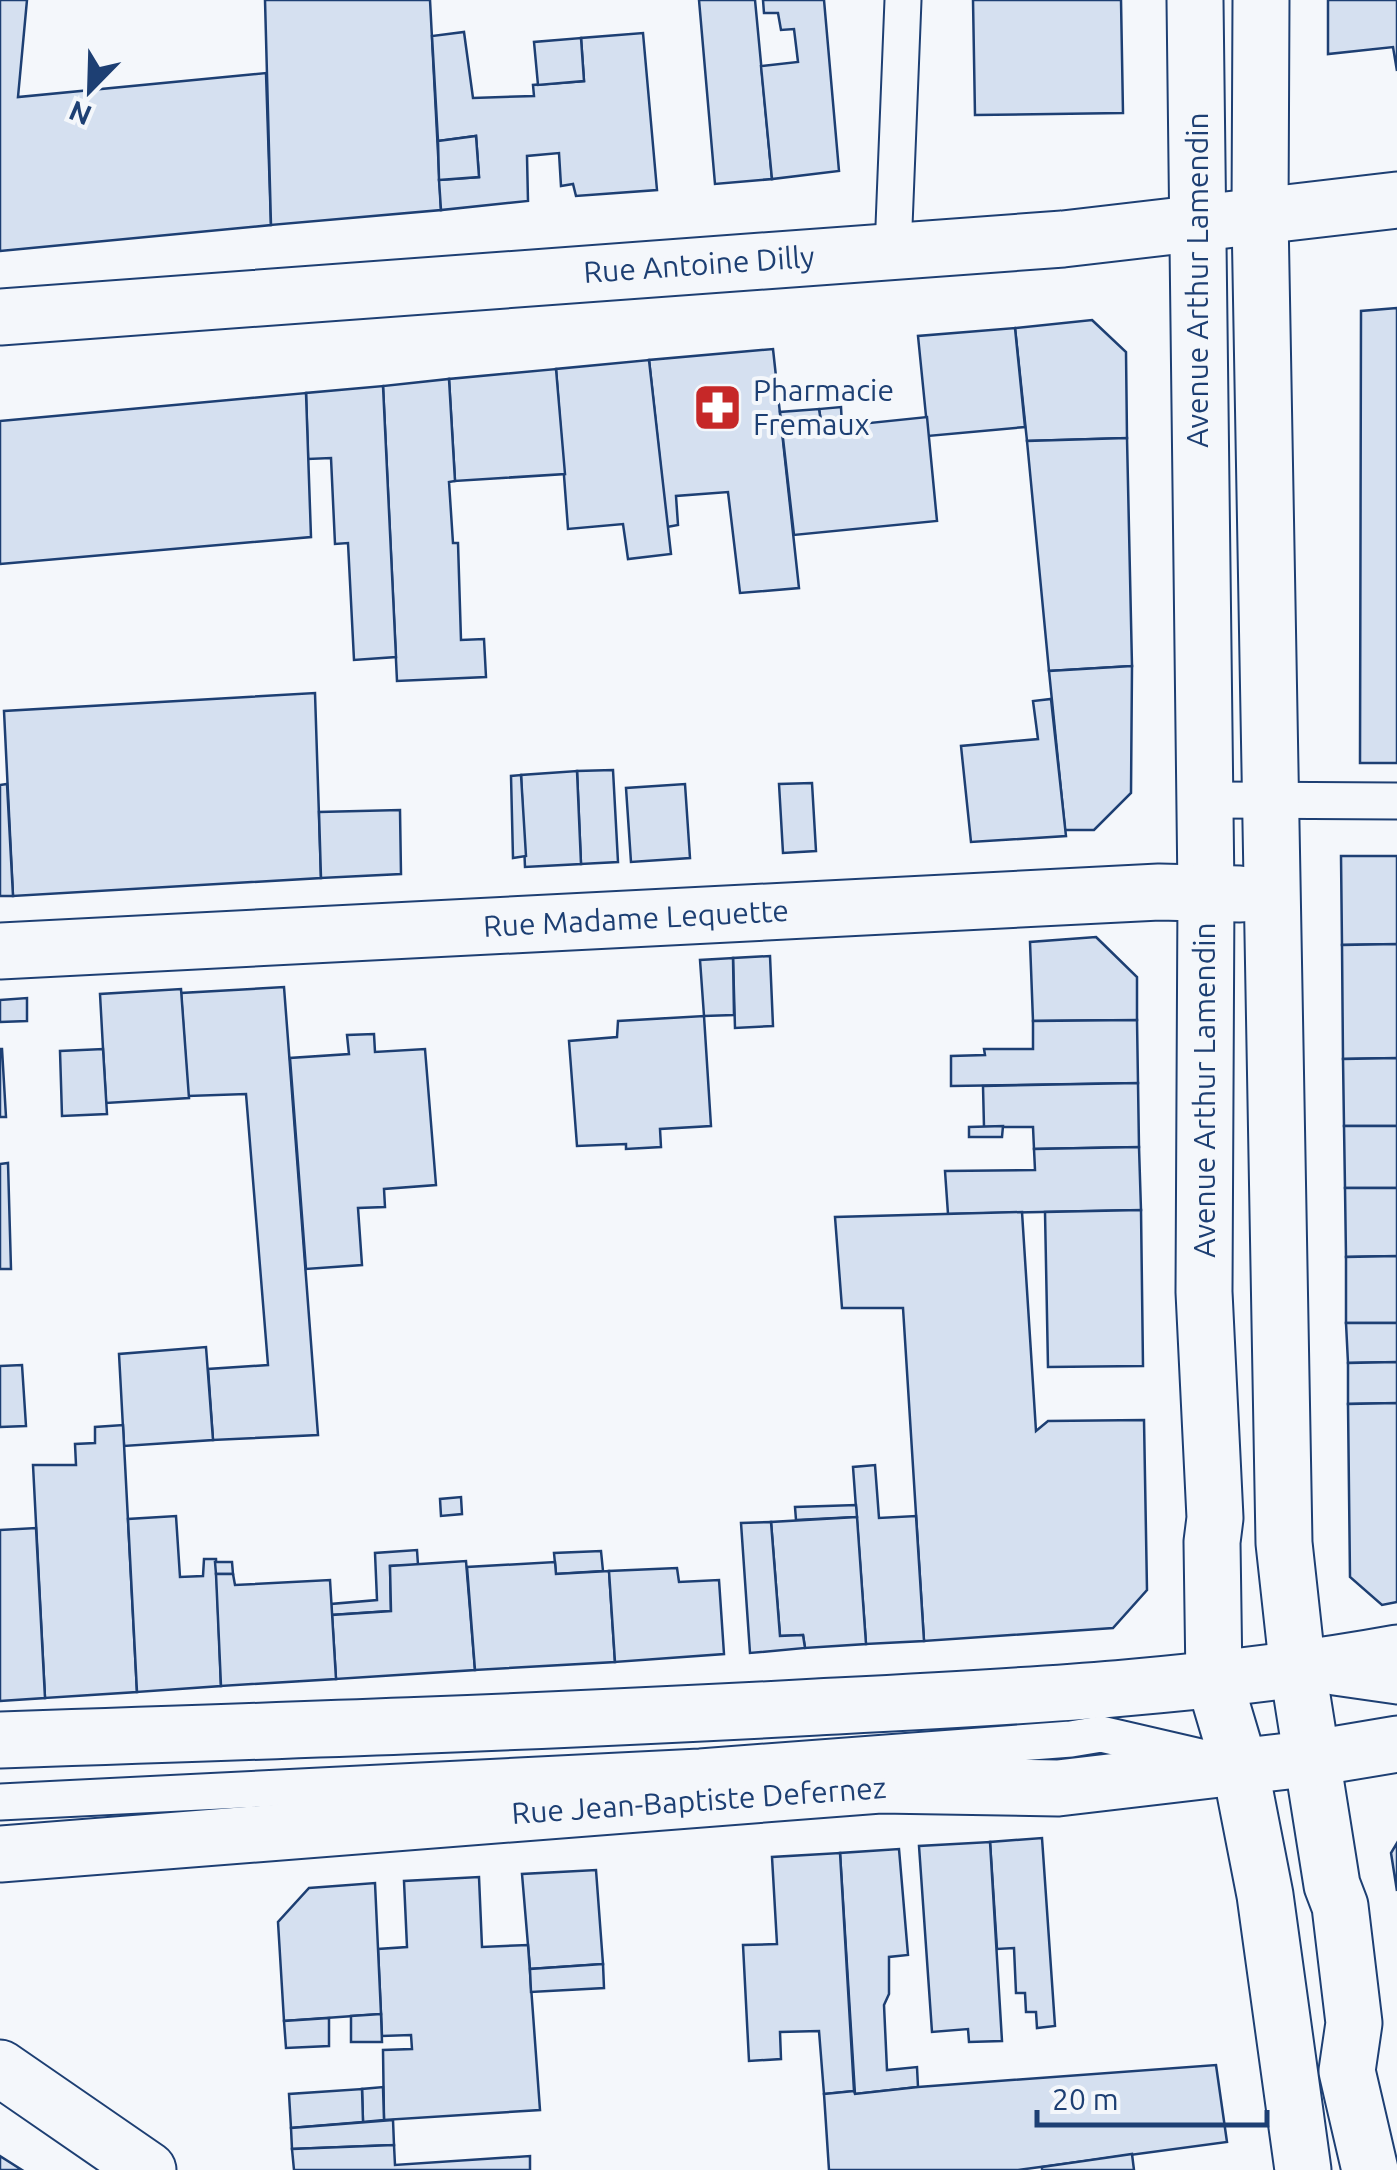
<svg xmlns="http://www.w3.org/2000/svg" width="1397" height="2170" font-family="Ubuntu,sans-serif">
	<rect width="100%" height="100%" fill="#f4f7fb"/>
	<g fill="#d5e0f0" stroke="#1d3f73" stroke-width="2.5">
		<path d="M 0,0 L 27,0 L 18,97 L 266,73 L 271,225 L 0,251 Z"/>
		<path d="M 265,0 L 430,0 L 441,210 L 271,225 Z"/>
		<path d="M 699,0 L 755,0 L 772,179 L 715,184 Z"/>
		<path d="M 763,0 L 824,0 L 839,171 L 772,179 L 761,66 L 798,62 L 794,29 L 781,30 L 778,13 L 764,13 Z"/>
		<path d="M 973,0 L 1121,0 L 1123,113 L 975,115 Z"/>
		<path d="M 1328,0 L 1397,0 L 1397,71 L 1393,47 L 1328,54 Z"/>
		<path d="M 464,32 L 473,98 L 534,96 L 533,85 L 584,81 L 581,38 L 643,33 L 657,190 L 576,196 L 573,184 L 561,186 L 559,153 L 527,156 L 528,201 L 441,210 L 439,180 L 479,177 L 476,136 L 438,141 L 432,36 Z"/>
		<path d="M 581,38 L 584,81 L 538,85 L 534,42 Z"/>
		<path d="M 476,136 L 479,177 L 439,180 L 438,141 Z"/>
		<path d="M 1397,308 L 1397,763 L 1360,763 L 1361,311 Z"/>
		<path d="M 1092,320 L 1126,352 L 1127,438 L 1027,441 L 1015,328 Z"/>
		<path d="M 1015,328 L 1025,427 L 928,436 L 918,336 Z"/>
		<path d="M 773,349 L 799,588 L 740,593 L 728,492 L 676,496 L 678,525 L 667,527 L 649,360 Z"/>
		<path d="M 649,360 L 671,554 L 628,559 L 623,524 L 568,529 L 556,369 Z"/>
		<path d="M 556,369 L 565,474 L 455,481 L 449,379 Z"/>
		<path d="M 449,379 L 455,481 L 449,482 L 453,543 L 458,543 L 461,640 L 484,639 L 486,677 L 397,681 L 383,386 Z"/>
		<path d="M 383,386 L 396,657 L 354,660 L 348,543 L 335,544 L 331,458 L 308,459 L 306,393 Z"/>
		<path d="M 306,393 L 311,537 L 0,564 L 0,421 Z"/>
		<path d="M 841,407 L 842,426 L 822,428 L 819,409 Z"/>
		<path d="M 819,409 L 822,428 L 927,417 L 937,521 L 794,535 L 780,412 Z"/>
		<path d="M 1127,438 L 1132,666 L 1049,671 L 1027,441 Z"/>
		<path d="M 1132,666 L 1131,793 L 1094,830 L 1065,830 L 1049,671 Z"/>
		<path d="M 315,693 L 321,878 L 13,896 L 4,711 Z"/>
		<path d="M 1051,699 L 1066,836 L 971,842 L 961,746 L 1038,739 L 1033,701 Z"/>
		<path d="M 613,770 L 618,862 L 581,864 L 577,771 Z"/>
		<path d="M 577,771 L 581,864 L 525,867 L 521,775 Z"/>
		<path d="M 521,775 L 526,856 L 513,858 L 511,776 Z"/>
		<path d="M 812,783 L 816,851 L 783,853 L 779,784 Z"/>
		<path d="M 7,784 L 13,896 L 0,896 L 0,785 Z"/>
		<path d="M 685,784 L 690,858 L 631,862 L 626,788 Z"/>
		<path d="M 400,810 L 401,874 L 321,878 L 319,812 Z"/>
		<path d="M 1341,856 L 1397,856 L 1397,944 L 1342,945 Z"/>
		<path d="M 1096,937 L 1137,977 L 1137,1020 L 1033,1021 L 1030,942 Z"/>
		<path d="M 1397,944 L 1397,1058 L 1343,1059 L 1342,945 Z"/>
		<path d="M 770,956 L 773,1026 L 735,1028 L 733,958 Z"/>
		<path d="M 733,958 L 734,1015 L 704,1016 L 700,960 Z"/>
		<path d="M 284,987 L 318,1435 L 213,1440 L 208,1369 L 268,1365 L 246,1094 L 188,1096 L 181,993 Z"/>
		<path d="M 181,989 L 189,1098 L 106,1103 L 100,994 Z"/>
		<path d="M 27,998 L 27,1021 L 0,1022 L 0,1000 Z"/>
		<path d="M 704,1016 L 711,1126 L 660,1129 L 661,1147 L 626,1149 L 626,1144 L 577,1146 L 569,1041 L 617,1037 L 618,1021 Z"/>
		<path d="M 1137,1020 L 1138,1083 L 951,1086 L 951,1056 L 985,1055 L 984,1049 L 1033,1049 L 1033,1021 Z"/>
		<path d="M 374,1034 L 375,1052 L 425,1049 L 436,1185 L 384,1189 L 385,1207 L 358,1208 L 362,1265 L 306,1269 L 290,1058 L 349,1054 L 347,1035 Z"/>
		<path d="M 0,1049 L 2,1049 L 6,1117 L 0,1117 Z"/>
		<path d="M 103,1049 L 107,1114 L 62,1116 L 60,1051 Z"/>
		<path d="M 1397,1058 L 1397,1126 L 1344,1126 L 1343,1059 Z"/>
		<path d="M 1138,1083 L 1139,1147 L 1034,1149 L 1033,1127 L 984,1127 L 983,1086 Z"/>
		<path d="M 1003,1126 L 1002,1137 L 969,1137 L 969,1127 Z"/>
		<path d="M 1344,1126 L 1397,1126 L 1397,1188 L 1345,1188 Z"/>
		<path d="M 1139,1147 L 1141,1210 L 948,1214 L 945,1171 L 1035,1170 L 1034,1149 Z"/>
		<path d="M 8,1163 L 11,1269 L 0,1269 L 0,1164 Z"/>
		<path d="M 1345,1188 L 1397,1188 L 1397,1256 L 1346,1257 Z"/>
		<path d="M 1141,1210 L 1143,1366 L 1048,1367 L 1045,1212 Z"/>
		<path d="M 1022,1212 L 1036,1431 L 1048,1421 L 1144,1420 L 1147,1590 L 1113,1628 L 924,1641 L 903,1308 L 842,1308 L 835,1217 Z"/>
		<path d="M 1397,1256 L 1397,1323 L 1346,1323 L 1346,1257 Z"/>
		<path d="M 1346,1323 L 1397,1323 L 1397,1362 L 1348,1363 Z"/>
		<path d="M 206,1347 L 213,1440 L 124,1446 L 119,1354 Z"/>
		<path d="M 1397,1362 L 1397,1403 L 1348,1404 L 1348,1363 Z"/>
		<path d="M 22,1365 L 26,1426 L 0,1427 L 0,1366 Z"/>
		<path d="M 1397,1403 L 1397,1602 L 1382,1605 L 1350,1577 L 1348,1404 Z"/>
		<path d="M 123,1425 L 137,1692 L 45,1698 L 33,1465 L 76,1465 L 75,1444 L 95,1443 L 95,1427 Z"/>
		<path d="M 875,1465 L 879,1518 L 916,1516 L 924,1641 L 866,1644 L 853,1467 Z"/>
		<path d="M 461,1497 L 462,1514 L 441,1516 L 440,1499 Z"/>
		<path d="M 856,1505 L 857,1517 L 796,1520 L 795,1507 Z"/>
		<path d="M 176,1516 L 180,1577 L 203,1576 L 204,1559 L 216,1559 L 221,1686 L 137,1692 L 128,1519 Z"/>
		<path d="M 857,1517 L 866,1644 L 805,1648 L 803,1635 L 780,1636 L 771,1522 Z"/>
		<path d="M 771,1522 L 780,1636 L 803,1635 L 805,1648 L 750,1653 L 741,1523 Z"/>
		<path d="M 36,1528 L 45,1698 L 0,1701 L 0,1530 Z"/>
		<path d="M 417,1550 L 418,1565 L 390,1566 L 391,1611 L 332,1615 L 331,1604 L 377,1600 L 375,1553 Z"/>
		<path d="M 601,1551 L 603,1571 L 556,1574 L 554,1553 Z"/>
		<path d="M 466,1561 L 475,1670 L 336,1679 L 332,1615 L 391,1611 L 390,1566 Z"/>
		<path d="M 215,1562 L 232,1562 L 233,1574 L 216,1574 Z"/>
		<path d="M 555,1562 L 556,1574 L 609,1571 L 615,1662 L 475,1670 L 467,1567 Z"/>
		<path d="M 677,1568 L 679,1582 L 719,1580 L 724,1654 L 615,1662 L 609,1571 Z"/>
		<path d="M 216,1574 L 233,1574 L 235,1585 L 330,1580 L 336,1679 L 221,1686 Z"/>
		<path d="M 1042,1838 L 1055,2026 L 1037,2028 L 1036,2012 L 1026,2012 L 1025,1993 L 1016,1993 L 1014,1948 L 997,1949 L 990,1842 Z"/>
		<path d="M 990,1842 L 1002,2041 L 969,2042 L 968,2029 L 932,2032 L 919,1846 Z"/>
		<path d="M 1397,1843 L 1397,1891 L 1391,1853 Z"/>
		<path d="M 899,1849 L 908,1955 L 889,1957 L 889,1994 L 884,2005 L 887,2070 L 917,2067 L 918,2087 L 855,2094 L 840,1853 Z"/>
		<path d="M 840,1853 L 854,2091 L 824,2094 L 819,2031 L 780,2032 L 781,2059 L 749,2061 L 743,1945 L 777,1944 L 772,1857 Z"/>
		<path d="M 596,1870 L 603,1964 L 530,1969 L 522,1874 Z"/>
		<path d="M 479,1877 L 482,1947 L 528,1945 L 540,2110 L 384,2120 L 383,2050 L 412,2049 L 411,2035 L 382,2036 L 378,1949 L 407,1947 L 404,1881 Z"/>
		<path d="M 375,1883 L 381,2014 L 284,2021 L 278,1922 L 309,1888 Z"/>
		<path d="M 603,1964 L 604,1988 L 531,1992 L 530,1969 Z"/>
		<path d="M 381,2014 L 382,2042 L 351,2042 L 351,2016 Z"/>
		<path d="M 329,2018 L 329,2046 L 286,2048 L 284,2021 Z"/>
		<path d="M 1216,2065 L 1227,2142 L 1018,2170 L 829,2170 L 824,2094 L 854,2091 L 855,2094 L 918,2087 Z"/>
		<path d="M 383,2087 L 384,2120 L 363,2122 L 362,2089 Z"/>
		<path d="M 362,2089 L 363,2122 L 291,2128 L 289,2094 Z"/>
		<path d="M 393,2120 L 394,2145 L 292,2149 L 291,2128 Z"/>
		<path d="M 394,2145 L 395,2165 L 530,2156 L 530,2170 L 294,2170 L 292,2149 Z"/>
		<path d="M 1132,2154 L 1134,2170 L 1042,2170 L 1042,2167 Z"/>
		<path d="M 0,2156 L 22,2170 L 0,2170 Z"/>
	</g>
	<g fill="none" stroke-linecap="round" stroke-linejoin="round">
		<defs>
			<g id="lane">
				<path d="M 893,251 L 903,0"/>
				<path d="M 1205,800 L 1397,801"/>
				<path d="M 1334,1677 L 1397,1686"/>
				<path d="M 0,1802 L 700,1767 L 1071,1739 L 1101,1734 L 1209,1759"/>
			</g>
			<g id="street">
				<path d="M 1195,0 L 1206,892 L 1204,1292 L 1215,1518 L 1212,1542 L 1214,1680 L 1240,1767 L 1265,1895 L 1303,2170"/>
				<path d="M 1261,0 L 1260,216 L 1284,1543 L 1298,1671 L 1332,1885 L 1340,1906 L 1354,2023 L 1347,2071 L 1370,2170"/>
				<path d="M 0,317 L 1063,239 L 1397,200"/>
				<path d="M 0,951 L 1159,892 L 1240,894"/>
				<path d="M 0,2068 L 148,2170"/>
			</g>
			<g id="secondary">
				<path d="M 0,1740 C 273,1731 545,1722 817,1707 C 1012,1697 1205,1688 1397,1653"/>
				<path d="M 0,1854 L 880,1785 L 1058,1788 L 1314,1758 L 1397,1744"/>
			</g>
		</defs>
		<use href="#lane" stroke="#1d3f73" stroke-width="39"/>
		<use href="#street" stroke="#1d3f73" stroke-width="59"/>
		<use href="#secondary" stroke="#1d3f73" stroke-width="59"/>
		<use href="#lane" stroke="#f4f7fb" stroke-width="35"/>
		<use href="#street" stroke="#f4f7fb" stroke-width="55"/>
		<use href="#secondary" stroke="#f4f7fb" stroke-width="55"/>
	</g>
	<defs>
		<symbol id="pharmacy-square" viewBox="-11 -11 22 22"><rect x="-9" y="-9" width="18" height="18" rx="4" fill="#c62828" stroke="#f4f7fb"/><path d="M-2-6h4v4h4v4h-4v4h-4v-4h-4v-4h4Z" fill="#fff"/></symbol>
	</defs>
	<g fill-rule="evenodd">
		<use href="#pharmacy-square" x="690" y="380" width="55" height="55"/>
	</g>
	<g text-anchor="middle" stroke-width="8" stroke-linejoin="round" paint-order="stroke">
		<g font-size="30" fill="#1d3f73" stroke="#f4f7fb">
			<text transform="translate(699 265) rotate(-4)" y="10">Rue Antoine Dilly</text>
			<text transform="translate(1198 280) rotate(-90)" y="10">Avenue Arthur Lamendin</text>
			<text transform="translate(636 919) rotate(-3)" y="10">Rue Madame Lequette</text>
			<text transform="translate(1205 1090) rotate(-90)" y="10">Avenue Arthur Lamendin</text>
			<text transform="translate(699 1801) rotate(-4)" y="10">Rue Jean-Baptiste Defernez</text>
		</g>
		<g font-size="30" fill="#1d3f73" stroke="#f4f7fb" text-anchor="start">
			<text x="753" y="401">Pharmacie<tspan x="753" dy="34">Fremaux</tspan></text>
		</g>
	</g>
	<g transform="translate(90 90) rotate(203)" stroke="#f4f7fb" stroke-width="8" paint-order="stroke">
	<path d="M0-8L18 38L0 25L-18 38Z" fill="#1d3f73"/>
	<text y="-15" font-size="28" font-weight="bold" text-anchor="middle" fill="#1d3f73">N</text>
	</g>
	<path d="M1037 2110v15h230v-15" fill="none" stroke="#1d3f73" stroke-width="5"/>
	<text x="1052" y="2110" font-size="30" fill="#1d3f73" stroke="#f4f7fb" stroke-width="8" paint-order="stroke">20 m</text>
</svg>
